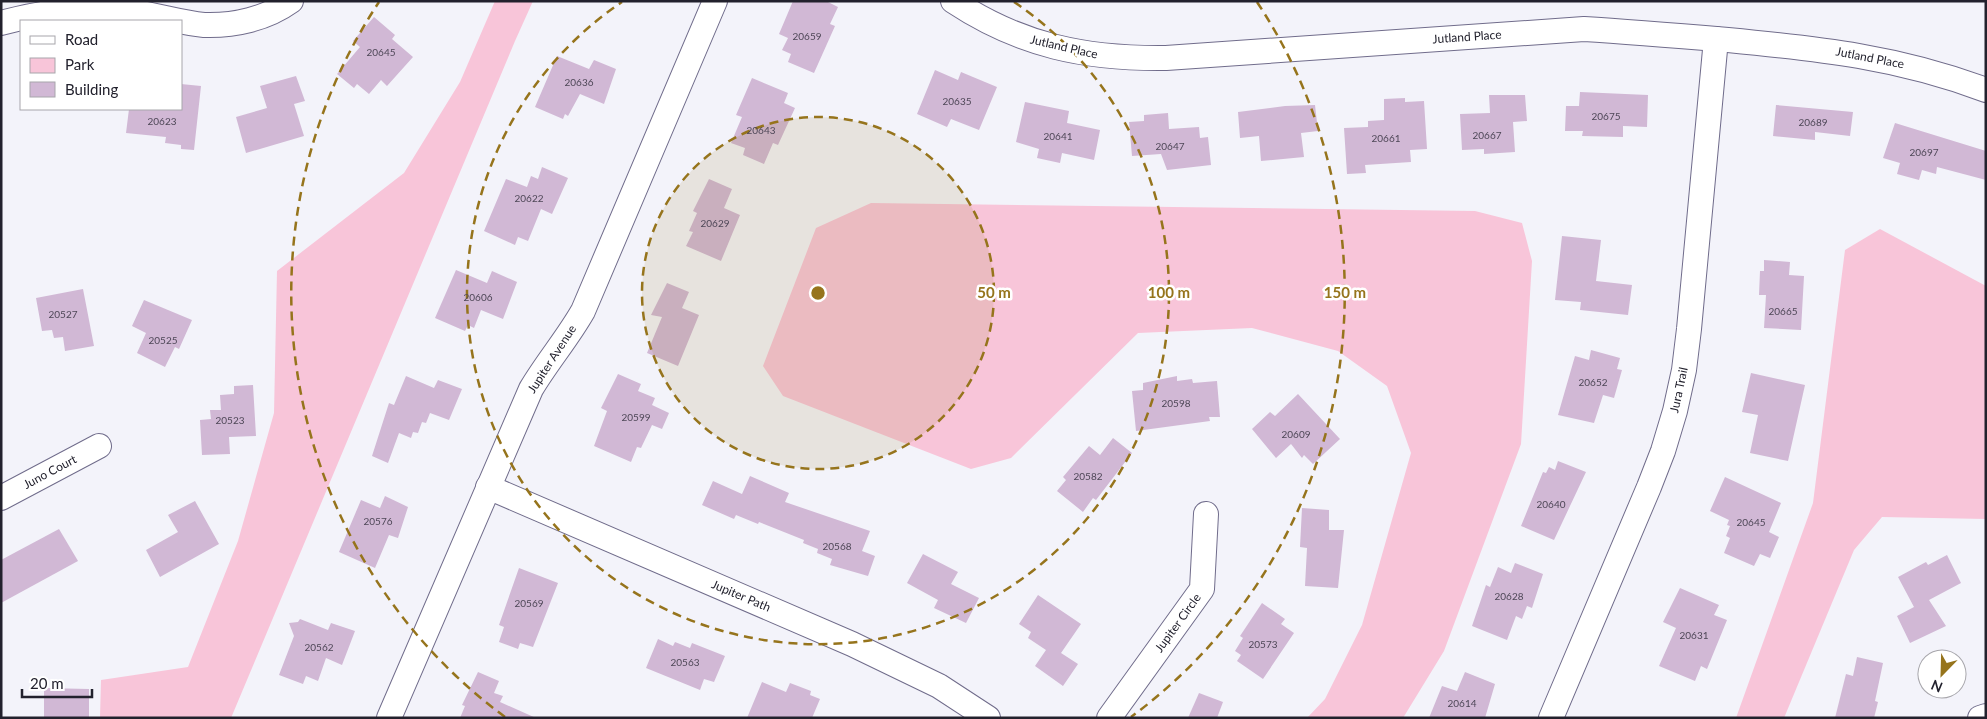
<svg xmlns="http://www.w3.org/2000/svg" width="1987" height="719" font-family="Lato,sans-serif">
	<rect width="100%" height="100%" fill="#f3f3fa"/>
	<g fill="#f8c5d9">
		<path d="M 495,1 L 533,1 L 515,41 L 231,718 L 100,718 L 101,680 L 188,667 L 238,541 L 274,413 L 277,271 L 404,173 L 460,82 Z"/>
		<path d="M 871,203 L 1475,211 L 1522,223 L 1532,261 L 1521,444 L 1444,651 L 1403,718 L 1307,718 L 1325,699 L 1362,625 L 1411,453 L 1387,386 L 1338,351 L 1252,328 L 1138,333 L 1011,458 L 971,469 L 783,396 L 763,366 L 816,228 Z"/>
		<path d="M 1880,229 L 1986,286 L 1986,519 L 1882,517 L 1854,550 L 1784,718 L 1736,718 L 1813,503 L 1845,250 Z"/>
	</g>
	<g fill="#d1b8d5">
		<path d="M 793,1 L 826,1 L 838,7 L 830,24 L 835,26 L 814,73 L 788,62 L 791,54 L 782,50 L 788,38 L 779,34 Z"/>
		<path d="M 374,17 L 395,35 L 392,39 L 413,57 L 387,86 L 381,80 L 369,94 L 357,84 L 354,88 L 337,74 L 360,47 L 353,41 Z"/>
		<path d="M 557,56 L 589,69 L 594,60 L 616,69 L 604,104 L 580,94 L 568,116 L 565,114 L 563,119 L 535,107 Z"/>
		<path d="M 935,70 L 958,80 L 961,72 L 997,87 L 979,130 L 951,119 L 947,127 L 917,114 Z"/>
		<path d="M 296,76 L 305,101 L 294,104 L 304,136 L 246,153 L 236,117 L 267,108 L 260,86 Z"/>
		<path d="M 752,78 L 788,93 L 784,103 L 795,108 L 778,145 L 773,143 L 764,164 L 743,155 L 745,148 L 731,143 L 742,117 L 736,115 Z"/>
		<path d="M 181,84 L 201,86 L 194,150 L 181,149 L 181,145 L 165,143 L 166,137 L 126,133 L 129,109 L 181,109 Z"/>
		<path d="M 1580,92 L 1648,95 L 1647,127 L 1623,126 L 1623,137 L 1582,136 L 1583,131 L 1565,131 L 1566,106 L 1579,106 Z"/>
		<path d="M 1489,95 L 1525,95 L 1527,121 L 1513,122 L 1515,152 L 1484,154 L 1484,149 L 1462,150 L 1460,114 L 1490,113 Z"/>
		<path d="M 1405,98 L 1405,102 L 1424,101 L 1427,149 L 1410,150 L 1411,162 L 1365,165 L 1366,173 L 1347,174 L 1344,128 L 1368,127 L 1368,121 L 1384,120 L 1384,99 Z"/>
		<path d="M 1025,102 L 1069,111 L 1067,123 L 1100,130 L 1094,160 L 1062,153 L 1060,163 L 1037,158 L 1039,149 L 1016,142 Z"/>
		<path d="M 1315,105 L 1318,131 L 1301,133 L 1304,157 L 1261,161 L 1259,136 L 1240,138 L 1238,112 L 1285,106 Z"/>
		<path d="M 1776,105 L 1853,112 L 1850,136 L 1815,132 L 1815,140 L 1773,136 Z"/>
		<path d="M 1168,113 L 1169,129 L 1199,127 L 1200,138 L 1208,137 L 1211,165 L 1167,170 L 1161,154 L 1132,156 L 1129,122 L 1144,121 L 1144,115 Z"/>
		<path d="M 1895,123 L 1986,151 L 1986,180 L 1937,167 L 1936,174 L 1922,170 L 1919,180 L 1897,174 L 1900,163 L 1883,158 Z"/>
		<path d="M 542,167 L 568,178 L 552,214 L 541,209 L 528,241 L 518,237 L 515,245 L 484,231 L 506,179 L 527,187 L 531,176 L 538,179 Z"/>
		<path d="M 709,179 L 732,189 L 724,208 L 740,215 L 721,261 L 686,246 L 693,232 L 689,231 L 697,213 L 693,211 Z"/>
		<path d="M 1562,236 L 1601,240 L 1596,281 L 1632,285 L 1628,315 L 1580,310 L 1581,302 L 1555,300 Z"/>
		<path d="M 1764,260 L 1790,262 L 1789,275 L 1804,276 L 1801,330 L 1764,328 L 1766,295 L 1759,295 L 1760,271 L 1764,271 Z"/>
		<path d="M 456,270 L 487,283 L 492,271 L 517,282 L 503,319 L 481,310 L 474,328 L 468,325 L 465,331 L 435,318 Z"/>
		<path d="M 667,283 L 689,292 L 682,308 L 699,315 L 678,366 L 647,353 L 662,317 L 651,315 Z"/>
		<path d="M 83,289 L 94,346 L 65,351 L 63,337 L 54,338 L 52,330 L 42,331 L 36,298 Z"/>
		<path d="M 144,300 L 192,320 L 179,349 L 175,347 L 165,367 L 137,353 L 146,333 L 132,326 Z"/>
		<path d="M 1591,350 L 1620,358 L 1617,369 L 1622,370 L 1614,398 L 1603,395 L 1594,423 L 1558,415 L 1575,356 L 1589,360 Z"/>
		<path d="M 1751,373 L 1805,385 L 1788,461 L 1750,453 L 1758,415 L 1742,412 Z"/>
		<path d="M 618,374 L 641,384 L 638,391 L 655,398 L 652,405 L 669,413 L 662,429 L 652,425 L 641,448 L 637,447 L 631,462 L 594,446 L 607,411 L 601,408 Z"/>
		<path d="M 406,376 L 434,388 L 438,380 L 462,389 L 449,420 L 430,413 L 426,423 L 422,422 L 418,433 L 413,432 L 411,438 L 399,433 L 388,463 L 372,456 L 389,403 L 394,405 Z"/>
		<path d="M 1177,376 L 1177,381 L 1192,379 L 1193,383 L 1217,381 L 1220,417 L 1209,417 L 1210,421 L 1136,431 L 1132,391 L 1143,390 L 1143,383 Z"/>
		<path d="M 253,385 L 256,436 L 229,437 L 230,454 L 202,455 L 200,420 L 211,419 L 210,410 L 221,410 L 220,395 L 234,394 L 234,386 Z"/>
		<path d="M 1298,394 L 1340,439 L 1313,464 L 1304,455 L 1302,458 L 1291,444 L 1276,458 L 1252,429 L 1270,412 L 1275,416 Z"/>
		<path d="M 1113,438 L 1132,453 L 1096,500 L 1093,498 L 1083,512 L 1057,491 L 1066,480 L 1063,477 L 1089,446 L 1100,455 Z"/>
		<path d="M 1558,461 L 1586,472 L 1554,540 L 1521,526 L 1543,472 L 1546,473 L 1549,467 L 1555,470 Z"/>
		<path d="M 750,476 L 789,493 L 785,502 L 870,531 L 862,551 L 875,556 L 868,576 L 830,565 L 832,559 L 817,553 L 818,549 L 803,543 L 804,540 L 759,522 L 758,524 L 736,515 L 734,519 L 702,505 L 713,481 L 742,494 Z"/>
		<path d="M 1725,477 L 1781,503 L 1769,532 L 1779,537 L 1770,558 L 1760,554 L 1754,566 L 1724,553 L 1730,538 L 1726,536 L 1730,526 L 1727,525 L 1729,520 L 1710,511 Z"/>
		<path d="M 385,496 L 408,507 L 398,538 L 389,535 L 375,568 L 339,552 L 361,500 L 380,508 Z"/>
		<path d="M 195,501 L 219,544 L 160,577 L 146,550 L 178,532 L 168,515 Z"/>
		<path d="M 1302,508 L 1329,510 L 1329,530 L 1344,530 L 1338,588 L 1305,586 L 1307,548 L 1300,547 Z"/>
		<path d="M 59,529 L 78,561 L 1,603 L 1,560 Z"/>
		<path d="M 923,554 L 958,572 L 951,584 L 979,598 L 966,623 L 934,608 L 938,600 L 907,583 Z"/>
		<path d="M 1947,555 L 1961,583 L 1929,600 L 1946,626 L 1910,643 L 1897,616 L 1914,607 L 1898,577 L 1926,562 L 1928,565 Z"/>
		<path d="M 1515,563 L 1543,574 L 1532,608 L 1527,606 L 1522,619 L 1516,616 L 1507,640 L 1472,626 L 1486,585 L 1490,587 L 1498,567 L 1511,573 Z"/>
		<path d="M 519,568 L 558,583 L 533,647 L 520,643 L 518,649 L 499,642 L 504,627 L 499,625 Z"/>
		<path d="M 1680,588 L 1719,605 L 1714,615 L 1727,620 L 1707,669 L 1701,666 L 1695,681 L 1659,666 L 1676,628 L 1663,622 Z"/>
		<path d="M 1038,595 L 1081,624 L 1061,653 L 1078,664 L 1063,686 L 1035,666 L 1046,650 L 1028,638 L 1031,632 L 1019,624 Z"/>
		<path d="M 1262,603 L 1285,619 L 1281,624 L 1294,633 L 1263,679 L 1237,661 L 1241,655 L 1235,651 L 1243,638 L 1240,636 Z"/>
		<path d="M 300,619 L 328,630 L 331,623 L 355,631 L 342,665 L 326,658 L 318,681 L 306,676 L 303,684 L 279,675 L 294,636 L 289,623 L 298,622 Z"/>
		<path d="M 658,639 L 673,646 L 675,642 L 690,648 L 692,643 L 725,656 L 714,682 L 704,679 L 700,690 L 646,668 Z"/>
		<path d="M 1857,657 L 1883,663 L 1875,701 L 1878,702 L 1874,718 L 1835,718 L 1846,674 L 1853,676 Z"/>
		<path d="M 478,672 L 499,681 L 494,693 L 503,696 L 500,702 L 536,718 L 460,718 L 465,706 L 462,705 Z"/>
		<path d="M 1465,672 L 1495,684 L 1485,718 L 1429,718 L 1442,686 L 1457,691 Z"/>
		<path d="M 762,682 L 786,692 L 790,683 L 811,691 L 810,695 L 820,699 L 812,718 L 747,718 Z"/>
		<path d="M 44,688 L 89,689 L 89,718 L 44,718 Z"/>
		<path d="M 1199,693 L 1223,702 L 1217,718 L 1188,718 Z"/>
	</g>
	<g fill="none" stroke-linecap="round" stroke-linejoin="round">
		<defs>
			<g id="street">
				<path d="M 953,1 C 1021,46 1086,59 1166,58 L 1584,29 C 1632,32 1680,36 1728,40 C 1821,49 1898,57 1986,90"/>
				<path d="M 1,23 C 44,11 90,7 133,12 C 157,15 181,23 204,25 C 234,26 266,19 291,1"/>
				<path d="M 488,487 L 852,644 L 939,686 L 988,718"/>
				<path d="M 1,498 L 99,446"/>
				<path d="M 389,718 L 531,389 C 547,362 567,339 583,311 L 715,1"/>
				<path d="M 1109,718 L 1202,589 L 1206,514"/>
				<path d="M 1551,718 L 1649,487 L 1663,451 L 1675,411 L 1684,370 L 1689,329 L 1716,39"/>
				<path d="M 1980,718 L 1986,716"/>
			</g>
		</defs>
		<use href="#street" stroke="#706c8b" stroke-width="26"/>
		<use href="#street" stroke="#fff" stroke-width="24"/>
	</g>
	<circle cx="818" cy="293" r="176" fill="#96741c" fill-opacity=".12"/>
	<g fill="none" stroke="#96741c" stroke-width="2.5" stroke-dasharray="9 6">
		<circle cx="818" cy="293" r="176"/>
		<path d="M1014 2A351 351 0 1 1 622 2"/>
		<path d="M505 717A527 527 0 0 1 379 2M1257 2A527 527 0 0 1 1131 717"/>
	</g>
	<g text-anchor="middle" stroke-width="5" stroke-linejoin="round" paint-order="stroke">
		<g font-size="10" fill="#4e4757">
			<text x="807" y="40">20659</text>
			<text x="381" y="56">20645</text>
			<text x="579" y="86">20636</text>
			<text x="957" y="105">20635</text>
			<text x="1606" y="120">20675</text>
			<text x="162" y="125">20623</text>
			<text x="1813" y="126">20689</text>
			<text x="761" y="134">20643</text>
			<text x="1487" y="139">20667</text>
			<text x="1058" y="140">20641</text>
			<text x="1386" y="142">20661</text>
			<text x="1170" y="150">20647</text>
			<text x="1924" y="156">20697</text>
			<text x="529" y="202">20622</text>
			<text x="715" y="227">20629</text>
			<text x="478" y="301">20606</text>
			<text x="1783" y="315">20665</text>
			<text x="63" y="318">20527</text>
			<text x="163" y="344">20525</text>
			<text x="1593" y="386">20652</text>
			<text x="1176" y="407">20598</text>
			<text x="636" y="421">20599</text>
			<text x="230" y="424">20523</text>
			<text x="1296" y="438">20609</text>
			<text x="1088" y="480">20582</text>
			<text x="1551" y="508">20640</text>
			<text x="378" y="525">20576</text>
			<text x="1751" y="526">20645</text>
			<text x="837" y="550">20568</text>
			<text x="1509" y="600">20628</text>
			<text x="529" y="607">20569</text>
			<text x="1694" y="639">20631</text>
			<text x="1263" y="648">20573</text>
			<text x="319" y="651">20562</text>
			<text x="685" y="666">20563</text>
			<text x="1462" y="707">20614</text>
		</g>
		<g font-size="12" fill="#22212d" stroke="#fff">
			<text transform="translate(1467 37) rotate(-4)" y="4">Jutland Place</text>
			<text transform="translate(1064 47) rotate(13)" y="4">Jutland Place</text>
			<text transform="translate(1870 58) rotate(11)" y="4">Jutland Place</text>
			<text transform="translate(552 359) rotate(-57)" y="4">Jupiter Avenue</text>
			<text transform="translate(1679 390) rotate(-78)" y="4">Jura Trail</text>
			<text transform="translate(50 472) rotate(-28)" y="4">Juno Court</text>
			<text transform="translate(741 596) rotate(23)" y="4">Jupiter Path</text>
			<text transform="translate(1178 623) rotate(-54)" y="4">Jupiter Circle</text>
		</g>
	</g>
	<circle cx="818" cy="293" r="8" fill="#96741c" stroke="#fff" stroke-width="2.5"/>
	<g font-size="15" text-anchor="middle" font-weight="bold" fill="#96741c" stroke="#fff" stroke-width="5" stroke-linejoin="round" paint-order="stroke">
		<text x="994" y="298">50 m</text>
		<text x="1169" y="298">100 m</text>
		<text x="1345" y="298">150 m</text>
	</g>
	<rect width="1987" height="719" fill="none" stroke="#22212d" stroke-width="5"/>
	<rect x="20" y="20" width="162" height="90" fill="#ffffff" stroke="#a7a6ab"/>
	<rect x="30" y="36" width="25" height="8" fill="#ffffff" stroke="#a7a6ab"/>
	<text x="65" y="45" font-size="15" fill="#22212d">Road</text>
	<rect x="30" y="58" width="25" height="15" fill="#f8c5d9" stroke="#a7a6ab"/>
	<text x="65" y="70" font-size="15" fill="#22212d">Park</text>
	<rect x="30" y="82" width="25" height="15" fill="#d1b8d5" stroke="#a7a6ab"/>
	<text x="65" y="95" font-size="15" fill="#22212d">Building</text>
	<g transform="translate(1942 674) rotate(203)"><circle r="24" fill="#ffffff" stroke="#a7a6ab"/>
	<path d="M0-4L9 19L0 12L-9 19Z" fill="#96741c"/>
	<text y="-8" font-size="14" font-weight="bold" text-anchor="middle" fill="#22212d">N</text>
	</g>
	<path d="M22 689v8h70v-8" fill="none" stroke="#22212d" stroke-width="2.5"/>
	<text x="30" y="689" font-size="15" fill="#22212d" stroke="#ffffff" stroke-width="4" paint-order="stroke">20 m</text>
</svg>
